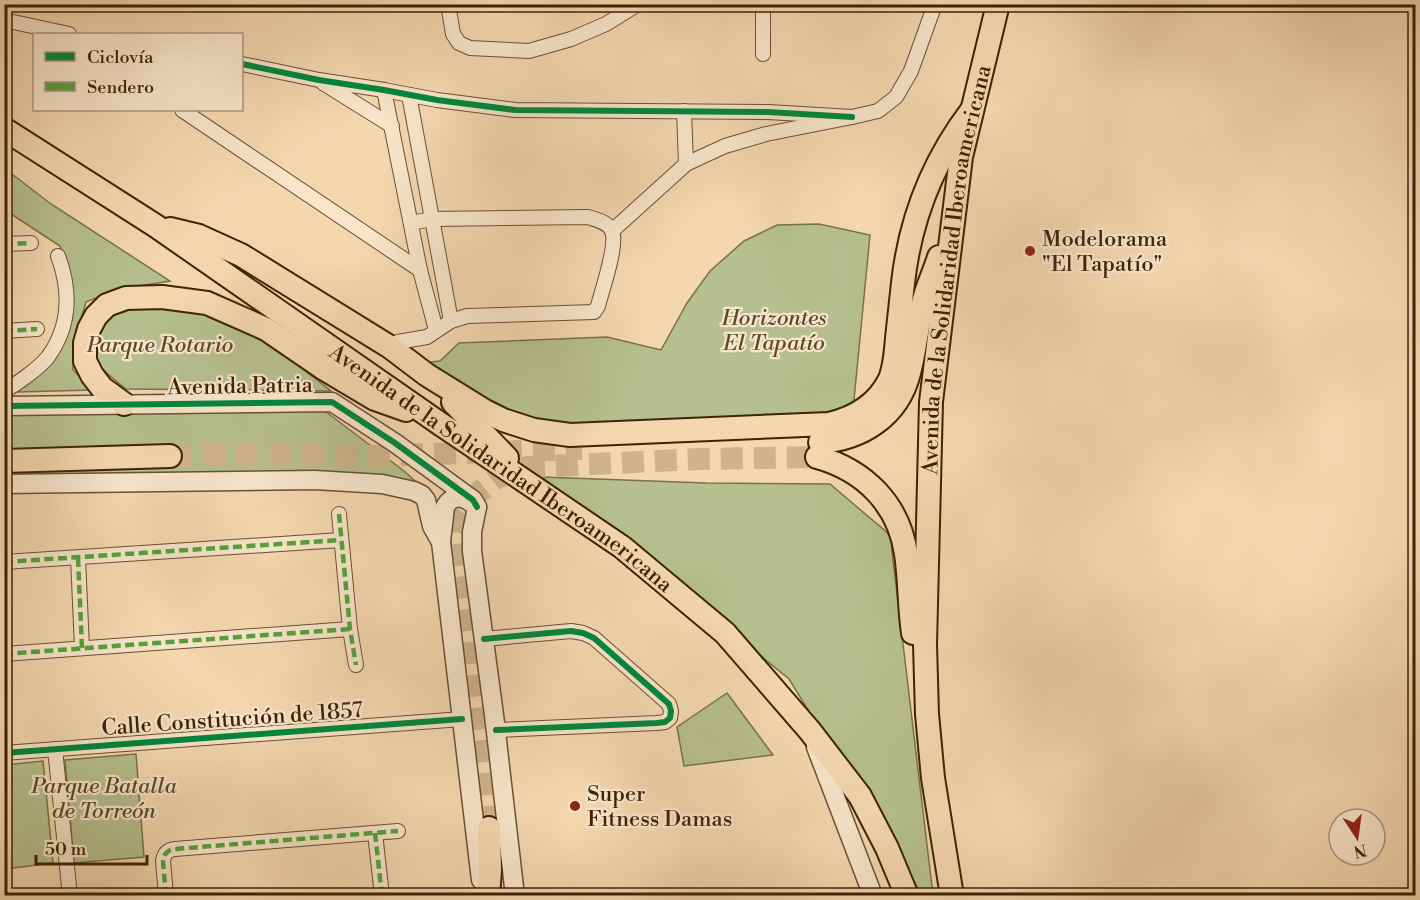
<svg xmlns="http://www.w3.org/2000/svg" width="1420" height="900" font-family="'Libre Bodoni',serif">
	<rect width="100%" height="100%" fill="#f4d7af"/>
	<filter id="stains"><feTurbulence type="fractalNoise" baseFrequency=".00333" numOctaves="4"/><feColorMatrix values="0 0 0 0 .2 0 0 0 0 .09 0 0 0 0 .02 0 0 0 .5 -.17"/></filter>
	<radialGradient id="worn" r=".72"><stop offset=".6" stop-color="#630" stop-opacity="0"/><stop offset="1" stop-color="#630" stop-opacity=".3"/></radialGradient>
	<g fill="#b6bf8f" stroke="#7a714b" stroke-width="1.5">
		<path d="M 4,168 L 51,204 L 170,281 L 115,290 L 86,302 L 73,346 L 73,370 L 93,390 L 17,392 L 52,360 L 64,337 L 73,309 L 71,279 L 60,246 L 5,210 Z"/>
		<path d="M 819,224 L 870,235 L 853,410 L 552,433 L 485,411 L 420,363 L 440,361 L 459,343 L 607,337 L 661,350 L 687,303 L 710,271 L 744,241 L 777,225 Z"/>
		<path d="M 126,305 L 208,308 L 258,334 L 331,391 L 126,389 L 97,365 L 94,337 L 103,321 Z"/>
		<path d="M 321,408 L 404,471 L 423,488 L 5,477 L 4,413 Z"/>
		<path d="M 542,477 L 706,483 L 830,484 L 890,535 L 933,895 L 922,895 L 789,679 Z"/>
		<path d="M 727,693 L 773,755 L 684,766 L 677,727 Z"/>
		<path d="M 136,754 L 144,857 L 74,863 L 65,760 Z"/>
		<path d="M 43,761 L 53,863 L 5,869 L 5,765 Z"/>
	</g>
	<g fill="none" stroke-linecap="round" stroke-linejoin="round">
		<g stroke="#cfb38d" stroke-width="22" stroke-dasharray="22 11" stroke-linecap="butt">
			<path d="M 170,456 L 238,454 L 371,456 L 582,449"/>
			<path d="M 489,828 L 457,543 L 460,513 L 479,492 L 497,478 L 527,467 L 701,459 L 817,457"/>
		</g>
		<defs>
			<g id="minor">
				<path d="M 448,4 L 453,34 L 459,43 L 470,48 L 529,51 L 571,39 L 606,24 L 638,4"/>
				<path d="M 4,20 L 69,34"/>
				<path d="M 763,54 L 763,4"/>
				<path d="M 242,64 L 319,80 L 384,90 L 437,100 L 515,110 L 768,112 L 852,117"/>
				<path d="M 323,83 L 392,126"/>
				<path d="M 384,90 L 420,270 L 436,330"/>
				<path d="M 409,95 L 451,321"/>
				<path d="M 182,110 L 420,270"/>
				<path d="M 684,111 L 686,164"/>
				<path d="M 612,231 L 686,164 L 725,146 L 766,134 L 852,117 L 878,111 L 896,97 L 911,71 L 935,4"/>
				<path d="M 4,244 L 31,243"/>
				<path d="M 4,331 L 37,329"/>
				<path d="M 390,347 L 398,342 L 427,337 L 451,321 L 467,316 L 594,312 L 598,306 C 602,290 618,245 612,231 C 608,222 597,220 588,217 L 432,219 L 411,223"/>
				<path d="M 4,391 C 17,384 39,368 48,357 C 71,325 71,291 58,256"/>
				<path d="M 339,514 L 350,629 L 356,665"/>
				<path d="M 78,558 L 82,648"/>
				<path d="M 4,562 L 341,540"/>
				<path d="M 484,639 L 571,631 L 583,633 L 594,638 L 669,704 L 671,711 L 670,718 L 665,722 L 657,723 L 496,730"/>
				<path d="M 4,654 L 350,629"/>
				<path d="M 55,749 L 70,896"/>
				<path d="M 4,753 L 462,719"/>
				<path d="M 375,833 L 382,896"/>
				<path d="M 166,896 L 163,861 C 164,854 167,850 175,849 L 398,831"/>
			</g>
			<g id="tertiary">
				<path d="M 4,406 L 332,402 L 395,443 L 473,500 L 477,507"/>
				<path d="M 4,484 L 315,480 L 382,484 L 414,491 L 422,495 L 426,500 L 432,526 L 441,542"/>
				<path d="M 473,504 C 463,496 452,494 445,507 L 441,542 L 481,880"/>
				<path d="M 477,507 L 472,532 L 472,551 L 494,715 L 515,896"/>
				<path d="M 816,747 L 873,896"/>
			</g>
			<g id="trunk">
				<path id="s1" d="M 4,129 L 156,226 L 439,423 L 622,547 L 725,633 L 810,731 L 860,796 L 887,848 L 907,896"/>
				<path d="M 170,229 L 199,236 L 241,255 L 390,347 L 427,375 L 485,411 L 503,420 L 534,430 L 570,435 L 829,424 C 855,418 878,404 890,379 C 895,366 896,352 897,338 C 899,320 901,302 903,283 C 910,220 933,161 972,110"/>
				<path d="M 453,402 L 507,458"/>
				<path d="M 124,404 L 102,388 L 92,375 L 85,361 L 85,343 L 89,329 L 96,316 L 107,305 L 126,298 L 162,297 L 207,303 L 266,329 L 323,368 L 375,399 L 406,410"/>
				<path d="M 820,442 C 862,439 898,416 909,373 C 916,348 917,321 925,296 C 929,283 935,270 939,257"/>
				<path d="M 817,457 C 864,470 899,504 906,554 C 910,580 909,607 913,633"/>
				<path d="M 4,461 L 170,456"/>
				<path d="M 488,896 L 490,871 L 489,828"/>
				<path id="s2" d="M 952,896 L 933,778 L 927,714 L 925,645 L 931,402 L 961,157 L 998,4"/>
			</g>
		</defs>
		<use href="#minor" stroke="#6b5031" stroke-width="16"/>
		<use href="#tertiary" stroke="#6b5031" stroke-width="21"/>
		<use href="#trunk" stroke="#3d2307" stroke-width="26"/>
		<use href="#minor" stroke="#f8e5cb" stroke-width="14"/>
		<use href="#tertiary" stroke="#f8e5cb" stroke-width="18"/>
		<use href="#trunk" stroke="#f4d7af" stroke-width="22"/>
		<g stroke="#54a23d" stroke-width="4.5" stroke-dasharray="9 4.5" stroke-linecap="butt">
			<path d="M 4,244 L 31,243"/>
			<path d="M 4,331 L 37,329"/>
			<path d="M 339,514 L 350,629 L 356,665"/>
			<path d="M 78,558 L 82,648"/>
			<path d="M 4,562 L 341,540"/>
			<path d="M 4,654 L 350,629"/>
			<path d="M 375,833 L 382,896"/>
			<path d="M 166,896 L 163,861 C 164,854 167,850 175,849 L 398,831"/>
		</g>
		<defs>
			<g id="cycleway">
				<path d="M 242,64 L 319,80 L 384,90 L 437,100 L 515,110 L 768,112 L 852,117"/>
				<path d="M 4,406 L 332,402 L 395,443 L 473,500 L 477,507"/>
				<path d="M 484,639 L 571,631 L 583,633 L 594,638 L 669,704 L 671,711 L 670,718 L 665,722 L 657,723 L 496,730"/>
				<path d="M 4,753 L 462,719"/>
			</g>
		</defs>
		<use href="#cycleway" stroke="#f8e5cb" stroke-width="10"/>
		<use href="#cycleway" stroke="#00873e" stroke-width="6"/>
	</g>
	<g fill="#8f2418" stroke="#f8e5cb" stroke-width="2">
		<circle cx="1030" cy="251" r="6"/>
		<circle cx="575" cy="806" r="6"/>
	</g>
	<g text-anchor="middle" stroke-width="4.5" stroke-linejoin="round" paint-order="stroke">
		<g font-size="22" fill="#3d2307" stroke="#f8e5cb" text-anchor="start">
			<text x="1042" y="246">Modelorama<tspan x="1042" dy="25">"El Tapatío"</tspan></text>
			<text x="587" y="801">Super<tspan x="587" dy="25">Fitness Damas</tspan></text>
		</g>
		<g font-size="22" fill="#3d2307" stroke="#f8e5cb">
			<text dy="8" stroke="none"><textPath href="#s2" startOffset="630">Avenida de la Solidaridad Iberoamericana</textPath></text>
			<text transform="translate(240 385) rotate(-1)" y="8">Avenida Patria</text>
			<text dy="8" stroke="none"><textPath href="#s1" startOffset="602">Avenida de la Solidaridad Iberoamericana</textPath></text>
			<text transform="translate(232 718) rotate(-4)" y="8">Calle Constitución de 1857</text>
		</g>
		<g font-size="22" font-style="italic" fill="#5b4a29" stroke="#f8e5cb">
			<text x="774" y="325">Horizontes<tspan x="774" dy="25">El Tapatío</tspan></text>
			<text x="160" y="352">Parque Rotario</text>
			<text x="104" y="793">Parque Batalla<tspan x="104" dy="25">de Torreón</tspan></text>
		</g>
	</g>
	<rect width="1420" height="900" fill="none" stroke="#f4d7af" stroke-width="24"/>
	<rect x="6" y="6" width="1408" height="888" fill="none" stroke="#3d2307" stroke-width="3"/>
	<rect x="12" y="12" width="1396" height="876" fill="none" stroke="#3d2307" stroke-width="1.5"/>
	<rect x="33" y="33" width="210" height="78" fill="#f8e5cb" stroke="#ad977d" stroke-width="1.5"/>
	<rect x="45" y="52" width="30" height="9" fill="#00873e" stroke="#ad977d" stroke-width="1.5"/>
	<text x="87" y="63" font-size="18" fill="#3d2307">Ciclovía</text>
	<rect x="45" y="82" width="30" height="9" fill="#54a23d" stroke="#ad977d" stroke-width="1.5"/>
	<text x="87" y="93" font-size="18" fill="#3d2307">Sendero</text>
	<g transform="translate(1357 837) rotate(167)"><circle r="28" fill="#f8e5cb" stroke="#ad977d" stroke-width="1.5"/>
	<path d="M0-4.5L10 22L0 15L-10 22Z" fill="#8f2418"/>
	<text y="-9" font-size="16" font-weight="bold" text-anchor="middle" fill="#3d2307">N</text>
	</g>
	<path d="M36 855v9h111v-9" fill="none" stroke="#3d2307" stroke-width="3"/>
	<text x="45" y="855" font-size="18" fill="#3d2307" stroke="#f8e5cb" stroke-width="4.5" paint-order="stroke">50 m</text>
	<rect width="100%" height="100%" filter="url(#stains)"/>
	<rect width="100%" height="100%" fill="url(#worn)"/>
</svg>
